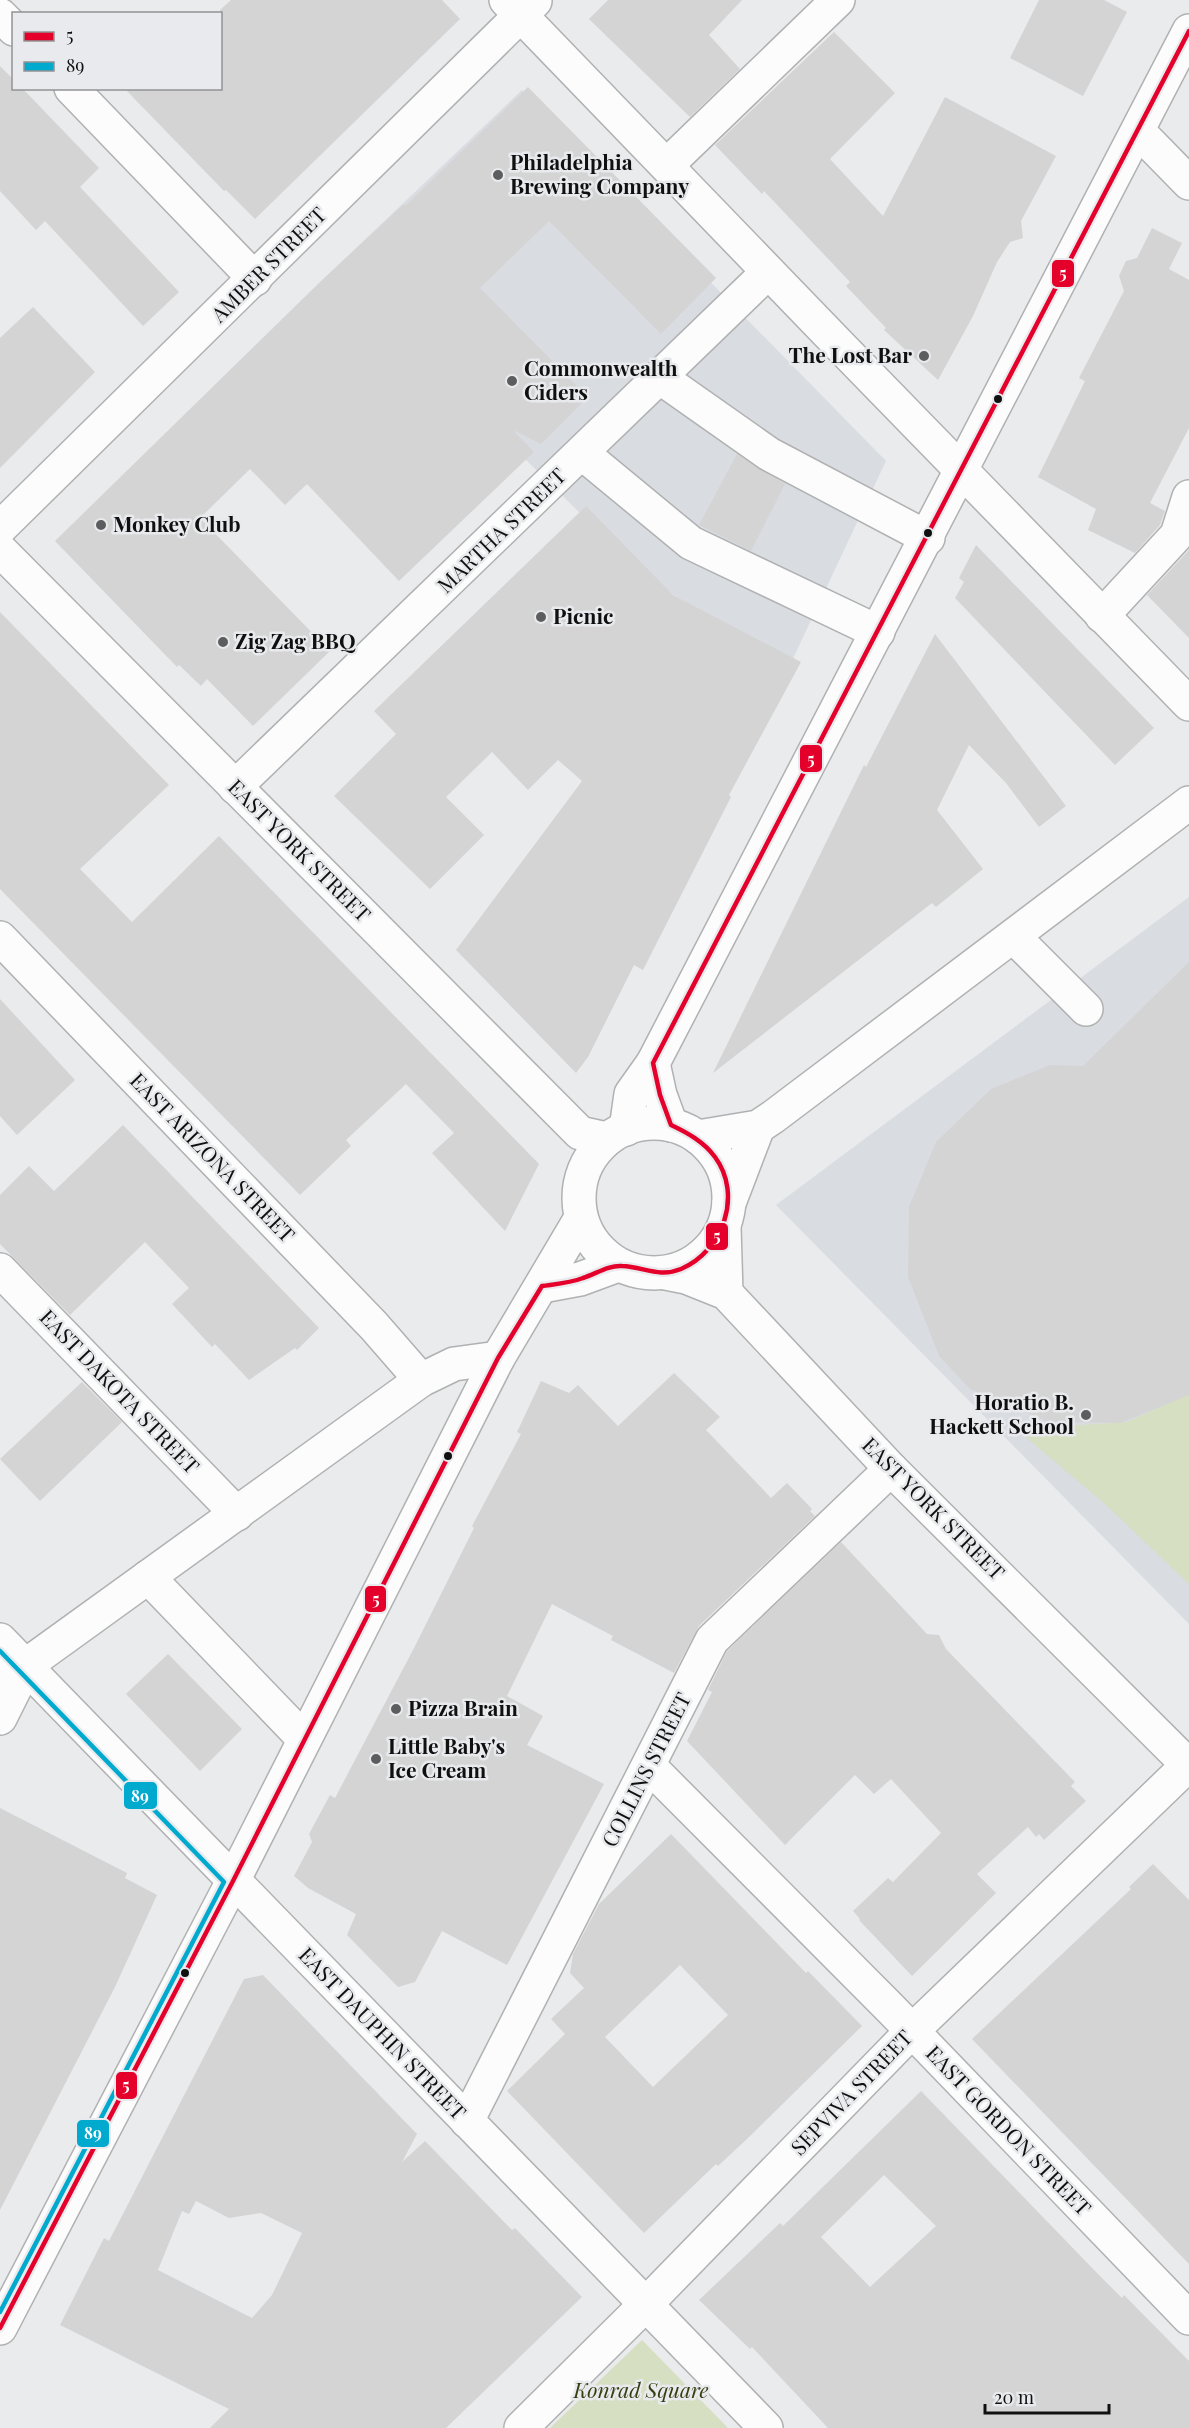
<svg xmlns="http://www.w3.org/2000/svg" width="1189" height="2428" font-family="'Playfair Display',serif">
	<rect width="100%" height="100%" fill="#eaebec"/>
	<g fill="#d9dce1">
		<path d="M 522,90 L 886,461 L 790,665 L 647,579 L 333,270 Z"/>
		<path d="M 1189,897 L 1189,1624 L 776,1205 Z"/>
	</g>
	<g fill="#d6dfc2">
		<path d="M 1189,1394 L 1189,1584 L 1105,1504 L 1016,1429 L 1127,1422 Z"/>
		<path d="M 642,2340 L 728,2428 L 550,2428 Z"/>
	</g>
	<g fill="#d4d4d5" fill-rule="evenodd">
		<path d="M 231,0 L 442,0 L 460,19 L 255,219 L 226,190 L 224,191 L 124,88 L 220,88 L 220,10 Z"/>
		<path d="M 608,0 L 742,0 L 709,35 L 740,69 L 690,117 L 589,19 Z"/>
		<path d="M 1039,0 L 1104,0 L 1127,12 L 1083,96 L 1010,58 Z"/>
		<path d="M 834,32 L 895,93 L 830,159 L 883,216 L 945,97 L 1056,156 L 1021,221 L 1023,238 L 1010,242 L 997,262 L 973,316 L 938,380 L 884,330 L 886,328 L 846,286 L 850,282 L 764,191 L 762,194 L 715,145 Z"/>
		<path d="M 0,66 L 14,80 L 14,88 L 22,88 L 99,168 L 80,187 L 179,292 L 143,326 L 45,221 L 36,230 L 0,191 Z"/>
		<path d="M 528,87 L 716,278 L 661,334 L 549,221 L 480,288 L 588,397 L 541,444 L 513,430 L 534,452 L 399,581 L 307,484 L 285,505 L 250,469 L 200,518 L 330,651 L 253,726 L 207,679 L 201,686 L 179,665 L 177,667 L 55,541 L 321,281 L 404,204 L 405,206 Z"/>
		<path d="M 1152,228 L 1182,243 L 1169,269 L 1189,280 L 1189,428 L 1150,503 L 1165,511 L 1160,525 L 1135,553 L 1088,530 L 1096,509 L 1038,477 L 1085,381 L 1079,378 L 1124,291 L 1119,276 L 1126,261 L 1137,258 Z"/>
		<path d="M 33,307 L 95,372 L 0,468 L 0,338 Z"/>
		<path d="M 737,454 L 785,484 L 751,551 L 699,525 Z"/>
		<path d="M 586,506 L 673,595 L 801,662 L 729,795 L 731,797 L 643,970 L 634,965 L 588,1057 L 576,1073 L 456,950 L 582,781 L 558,760 L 528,790 L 492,752 L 446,797 L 484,835 L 430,889 L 334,796 L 396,734 L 374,711 Z"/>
		<path d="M 976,545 L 1154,728 L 1115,765 L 955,598 L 964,582 L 959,578 Z"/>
		<path d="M 1189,550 L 1189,638 L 1147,595 Z"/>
		<path d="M 0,612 L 169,785 L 80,869 L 132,922 L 219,836 L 539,1164 L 505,1231 L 432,1153 L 454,1133 L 406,1084 L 346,1140 L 351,1146 L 300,1195 L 0,889 Z"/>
		<path d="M 935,634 L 1066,806 L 1039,827 L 1006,783 L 969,745 L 937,810 L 983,869 L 936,907 L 932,903 L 713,1073 L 864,765 L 866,767 Z"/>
		<path d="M 1189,962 L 1189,1395 L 1121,1423 L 1049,1422 L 970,1389 L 939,1356 L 908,1277 L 909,1207 L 936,1142 L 991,1089 L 1050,1065 L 1083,1066 Z"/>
		<path d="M 0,999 L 75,1080 L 17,1135 L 0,1116 Z"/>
		<path d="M 123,1125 L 319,1328 L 297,1350 L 295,1348 L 249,1380 L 215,1344 L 212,1347 L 172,1304 L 189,1288 L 145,1242 L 70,1315 L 0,1244 L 0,1195 L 29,1166 L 54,1191 Z"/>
		<path d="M 674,1373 L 720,1417 L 706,1430 L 754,1480 L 771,1498 L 787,1483 L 812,1509 L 810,1511 L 815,1516 L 699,1626 L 674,1673 L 611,1640 L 613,1636 L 552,1604 L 507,1696 L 543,1716 L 527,1745 L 604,1784 L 507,1965 L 442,1931 L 415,1982 L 398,1987 L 347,1935 L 356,1914 L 308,1888 L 294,1876 L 312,1842 L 309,1834 L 330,1795 L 335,1798 L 414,1648 L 474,1528 L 472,1526 L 521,1434 L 517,1432 L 541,1381 L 569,1393 L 578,1385 L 618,1426 Z"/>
		<path d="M 82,1382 L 122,1422 L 40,1501 L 0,1459 Z"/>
		<path d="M 841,1542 L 927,1634 L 939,1635 L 946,1649 L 1075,1782 L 1071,1786 L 1086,1801 L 1044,1840 L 1039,1834 L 1036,1837 L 1028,1827 L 977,1874 L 996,1893 L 912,1976 L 859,1920 L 860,1919 L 853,1911 L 888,1878 L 893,1882 L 941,1833 L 891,1779 L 874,1794 L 855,1775 L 785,1845 L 687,1741 L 712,1692 L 708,1690 L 727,1651 Z"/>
		<path d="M 168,1654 L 242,1729 L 200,1771 L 126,1694 Z"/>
		<path d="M 0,1808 L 127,1873 L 125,1878 L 157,1895 L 115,1987 L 0,2210 Z"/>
		<path d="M 671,1834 L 806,1973 L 808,1971 L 862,2026 L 747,2139 L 718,2166 L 716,2164 L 644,2233 L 507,2091 L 565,2034 L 551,2019 L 584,1988 L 570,1973 L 573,1954 L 599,1904 ZM 680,1965 L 728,2015 L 653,2087 L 605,2037 Z"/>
		<path d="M 1153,1864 L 1189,1900 L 1189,2264 L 972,2039 L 1131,1889 L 1129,1887 Z"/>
		<path d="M 263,1975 L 417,2134 L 402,2162 L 425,2141 L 512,2230 L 515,2228 L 582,2297 L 446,2428 L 210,2428 L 229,2409 L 60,2325 L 104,2238 L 109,2241 L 244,1979 ZM 196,2201 L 229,2218 L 261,2213 L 302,2233 L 272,2295 L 252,2318 L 158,2270 L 182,2211 L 189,2214 Z"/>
		<path d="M 921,2091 L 1097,2273 L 1122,2298 L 1124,2295 L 1189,2361 L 1189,2428 L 828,2428 L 752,2347 L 750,2349 L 699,2300 L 780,2223 L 783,2226 ZM 884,2175 L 936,2226 L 870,2287 L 821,2237 Z"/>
	</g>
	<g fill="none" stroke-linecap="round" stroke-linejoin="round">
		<defs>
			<g id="minor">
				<path d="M 506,0 C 733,235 960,471 1189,704"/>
				<path d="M 0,15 L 14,29"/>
				<path d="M 71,88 L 255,279"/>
				<path d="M 1139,132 L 1189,183"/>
				<path d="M 667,165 L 838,0"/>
				<path d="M 661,378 L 769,454 L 928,538"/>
				<path d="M 582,453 L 691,543 L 878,632"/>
				<path d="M 0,528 L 535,1"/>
				<path d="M 0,550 L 580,1133 L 607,1139"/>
				<path d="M 1102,616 L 1177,535 L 1189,497"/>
				<path d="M 235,787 L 767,273"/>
				<path d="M 1014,937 L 1086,1009"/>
				<path d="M 0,938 L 374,1326 L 421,1380"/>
				<path d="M 698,1137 L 758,1127 L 773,1117 L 1189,803"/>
				<path d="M 729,1203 L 758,1127"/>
				<path d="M 724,1227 L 726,1293"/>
				<path d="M 0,1270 L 237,1514"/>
				<path d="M 666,1273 L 686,1277 L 726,1293 L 891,1469 L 1189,1766"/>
				<path d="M 148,1577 L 304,1739"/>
				<path d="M 0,1640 L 766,2428"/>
				<path d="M 0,1684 L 421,1380 L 454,1364 L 498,1358"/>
				<path d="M 0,1718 L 25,1668"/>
				<path d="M 650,1767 L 891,2009 L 1189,2318"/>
				<path d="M 467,2121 L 712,1640 L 891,1469"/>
				<path d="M 521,2428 L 645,2305 L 912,2031 L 1189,1764"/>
			</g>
			<g id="major">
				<path d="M 653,1063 L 660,1095 L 671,1125"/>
				<circle cx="654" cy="1198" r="75"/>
				<path d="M 626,1129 L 631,1094 L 653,1063 L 1189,31"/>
				<path d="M 542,1286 L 580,1279 L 618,1265"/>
				<path d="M 0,2328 L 233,1881 L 498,1358 L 581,1218"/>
			</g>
		</defs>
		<use href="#minor" stroke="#b0b1b2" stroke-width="36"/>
		<use href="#major" stroke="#b0b1b2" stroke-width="36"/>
		<use href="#minor" stroke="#fcfcfc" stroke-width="33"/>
		<use href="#major" stroke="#fcfcfc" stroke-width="33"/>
		<defs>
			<path id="bus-1" d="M 0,2328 L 233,1881 L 498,1358 L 542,1286 C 556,1284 570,1283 583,1278 C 596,1274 608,1265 622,1266 C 644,1267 659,1278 681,1269 C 723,1251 743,1195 715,1157 C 704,1142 688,1133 671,1125 L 660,1095 L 653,1063 L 1189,31"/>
			<path id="bus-2" d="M 0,1651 L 224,1882 L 0,2312"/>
		</defs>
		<use href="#bus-1" stroke="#e9eaed" stroke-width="9"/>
		<use href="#bus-2" stroke="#e9eaed" stroke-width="9"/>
		<use href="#bus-1" stroke="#e4002b" stroke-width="4.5"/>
		<use href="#bus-2" stroke="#00a9ce" stroke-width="4.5"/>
	</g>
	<g fill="#5c5d5e" stroke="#e9eaed" stroke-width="2">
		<circle cx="498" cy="175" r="6"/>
		<circle cx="924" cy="356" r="6"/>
		<circle cx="512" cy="381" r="6"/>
		<circle cx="101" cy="525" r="6"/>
		<circle cx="541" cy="617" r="6"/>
		<circle cx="223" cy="642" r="6"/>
		<circle cx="1086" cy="1415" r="6"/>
		<circle cx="396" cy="1709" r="6"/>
		<circle cx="376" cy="1759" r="6"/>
	</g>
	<g fill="#101011" stroke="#e9eaed" stroke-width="2">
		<circle cx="998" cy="399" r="5"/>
		<circle cx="928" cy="533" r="5"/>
		<circle cx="448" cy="1456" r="5"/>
		<circle cx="185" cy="1973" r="5"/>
	</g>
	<g text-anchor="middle" stroke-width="5" stroke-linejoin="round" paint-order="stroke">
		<g font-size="21" font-weight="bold" fill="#101011" stroke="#e9eaed" text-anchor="start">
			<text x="510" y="170">Philadelphia<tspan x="510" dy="24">Brewing Company</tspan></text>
			<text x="912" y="363" text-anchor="end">The Lost Bar</text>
			<text x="524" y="376">Commonwealth<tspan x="524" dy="24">Ciders</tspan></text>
			<text x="113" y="532">Monkey Club</text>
			<text x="553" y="624">Picnic</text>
			<text x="235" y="649">Zig Zag BBQ</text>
			<text x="1074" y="1410" text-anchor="end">Horatio B.<tspan x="1074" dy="24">Hackett School</tspan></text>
			<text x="408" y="1716">Pizza Brain</text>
			<text x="388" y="1754">Little Baby's<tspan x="388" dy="24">Ice Cream</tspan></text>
		</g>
		<g font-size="21" fill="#101011" stroke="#e9eaed">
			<text transform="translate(269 265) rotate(-45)" y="7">AMBER STREET</text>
			<text transform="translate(502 531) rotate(-44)" y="7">MARTHA STREET</text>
			<text transform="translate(299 851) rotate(45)" y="7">EAST YORK STREET</text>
			<text transform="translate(212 1158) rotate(46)" y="7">EAST ARIZONA STREET</text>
			<text transform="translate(119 1392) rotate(46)" y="7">EAST DAKOTA STREET</text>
			<text transform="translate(933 1509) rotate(45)" y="7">EAST YORK STREET</text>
			<text transform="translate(647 1770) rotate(-63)" y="7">COLLINS STREET</text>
			<text transform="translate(382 2034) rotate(46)" y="7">EAST DAUPHIN STREET</text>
			<text transform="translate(852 2093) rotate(-46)" y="7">SEPVIVA STREET</text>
			<text transform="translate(1008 2131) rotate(46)" y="7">EAST GORDON STREET</text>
		</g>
		<g font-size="21" font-style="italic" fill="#333f10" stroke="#e9eaed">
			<text x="641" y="2398">Konrad Square</text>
		</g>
	</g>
	<g stroke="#e9eaed" stroke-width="2">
		<rect x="1051" y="259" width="24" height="29" rx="6" fill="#e4002b"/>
		<rect x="799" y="744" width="24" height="29" rx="6" fill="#e4002b"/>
		<rect x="705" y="1222" width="24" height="29" rx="6" fill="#e4002b"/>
		<rect x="364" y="1585" width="23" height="28" rx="6" fill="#e4002b"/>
		<rect x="123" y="1781" width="35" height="29" rx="6" fill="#00a9ce"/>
		<rect x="115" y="2071" width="23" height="29" rx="6" fill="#e4002b"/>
		<rect x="76" y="2119" width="34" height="29" rx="6" fill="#00a9ce"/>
	</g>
	<g font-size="16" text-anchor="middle" font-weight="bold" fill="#fff">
		<text x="1063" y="279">5</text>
		<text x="811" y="765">5</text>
		<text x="717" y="1242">5</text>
		<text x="376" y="1605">5</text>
		<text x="140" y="1802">89</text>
		<text x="126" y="2091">5</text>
		<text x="93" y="2139">89</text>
	</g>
	<rect x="12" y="12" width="210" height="78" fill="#e9eaed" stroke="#929395" stroke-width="1.5"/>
	<rect x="24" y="32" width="30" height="9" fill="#e4002b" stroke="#929395" stroke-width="1.5"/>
	<text x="66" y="42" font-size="18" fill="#101011">5</text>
	<rect x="24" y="62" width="30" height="9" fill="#00a9ce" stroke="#929395" stroke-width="1.5"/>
	<text x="66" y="72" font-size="18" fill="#101011">89</text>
	<path d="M985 2404v9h124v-9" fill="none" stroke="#101011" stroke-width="3"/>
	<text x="994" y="2404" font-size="18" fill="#101011" stroke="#e9eaed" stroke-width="4.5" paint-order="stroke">20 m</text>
</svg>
